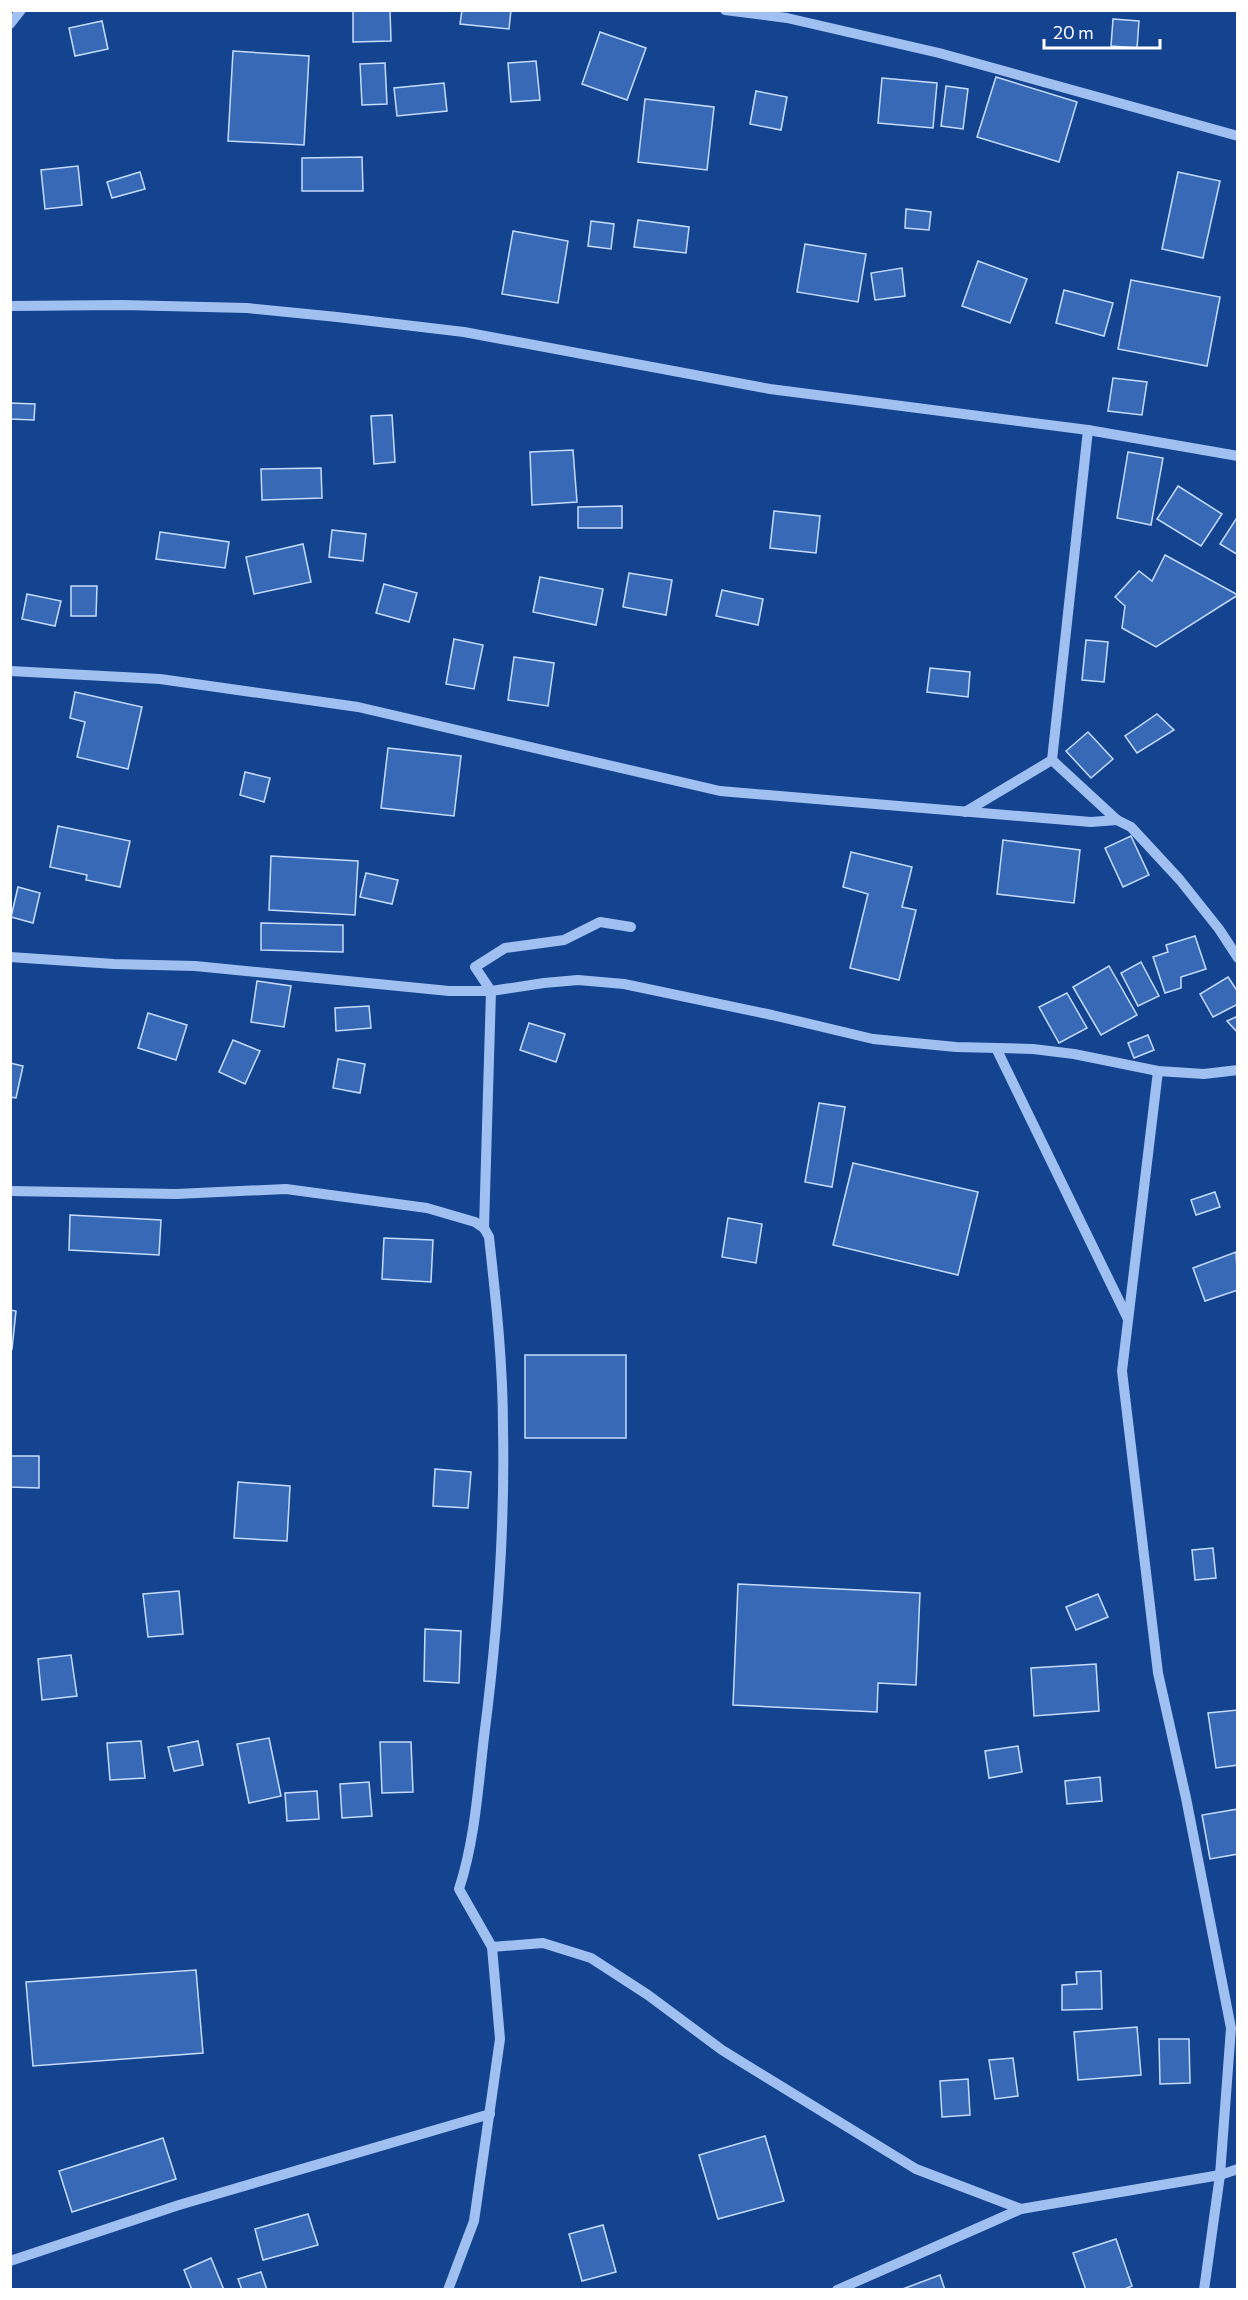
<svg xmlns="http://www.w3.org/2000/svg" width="1248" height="2300" font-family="Commissioner,sans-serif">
	<rect width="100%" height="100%" fill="#14438f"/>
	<g fill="#3869b6" stroke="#c6dcfc" stroke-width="1.5">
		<path d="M 353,10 L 390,10 L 391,41 L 353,42 Z"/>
		<path d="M 462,10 L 511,10 L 509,29 L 460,24 Z"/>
		<path d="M 1113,19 L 1139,21 L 1137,48 L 1111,46 Z"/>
		<path d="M 102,21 L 108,49 L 75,56 L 69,28 Z"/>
		<path d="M 600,32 L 646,48 L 627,100 L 582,84 Z"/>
		<path d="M 233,51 L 309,56 L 304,145 L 228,141 Z"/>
		<path d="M 536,61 L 540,100 L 511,102 L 508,63 Z"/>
		<path d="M 385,63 L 387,104 L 362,105 L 360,64 Z"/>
		<path d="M 996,77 L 1077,102 L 1059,162 L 977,137 Z"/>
		<path d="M 882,78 L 937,83 L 933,128 L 878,123 Z"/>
		<path d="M 444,83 L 447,111 L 397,116 L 394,88 Z"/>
		<path d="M 946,86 L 968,89 L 963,129 L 941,126 Z"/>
		<path d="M 756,91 L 787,97 L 781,130 L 750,124 Z"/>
		<path d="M 645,99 L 714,107 L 707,170 L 638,162 Z"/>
		<path d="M 362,157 L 363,191 L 302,191 L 302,158 Z"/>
		<path d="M 78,166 L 82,205 L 45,209 L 41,170 Z"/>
		<path d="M 140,172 L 145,189 L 112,198 L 107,182 Z"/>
		<path d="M 1178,172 L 1220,181 L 1203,258 L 1162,249 Z"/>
		<path d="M 906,209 L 931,212 L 929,230 L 905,228 Z"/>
		<path d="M 638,220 L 689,227 L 686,253 L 634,247 Z"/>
		<path d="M 591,221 L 614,224 L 611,249 L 588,246 Z"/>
		<path d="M 513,231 L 568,241 L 558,303 L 502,294 Z"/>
		<path d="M 805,244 L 866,254 L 858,302 L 797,292 Z"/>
		<path d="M 978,261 L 1027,279 L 1010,323 L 962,306 Z"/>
		<path d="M 902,268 L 905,296 L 875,300 L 871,273 Z"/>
		<path d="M 1131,280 L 1220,297 L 1207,366 L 1118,349 Z"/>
		<path d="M 1064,290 L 1113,303 L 1104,336 L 1056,323 Z"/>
		<path d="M 1113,378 L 1147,382 L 1142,415 L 1108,411 Z"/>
		<path d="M 10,403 L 35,404 L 34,420 L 10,419 Z"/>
		<path d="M 392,415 L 395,462 L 374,464 L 371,416 Z"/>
		<path d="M 573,450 L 577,502 L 532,505 L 530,452 Z"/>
		<path d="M 1128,452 L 1163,458 L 1151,525 L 1117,518 Z"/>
		<path d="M 321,468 L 322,498 L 262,500 L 261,469 Z"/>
		<path d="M 1178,486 L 1222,514 L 1201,546 L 1157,519 Z"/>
		<path d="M 622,506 L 622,528 L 578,528 L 578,507 Z"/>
		<path d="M 774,511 L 820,516 L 816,553 L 770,548 Z"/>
		<path d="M 1238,516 L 1238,555 L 1220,544 Z"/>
		<path d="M 332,530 L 366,534 L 363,561 L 329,557 Z"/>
		<path d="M 160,532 L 229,542 L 225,568 L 156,559 Z"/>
		<path d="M 303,544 L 311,582 L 254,594 L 246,557 Z"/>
		<path d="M 1165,555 L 1238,595 L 1156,647 L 1122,628 L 1125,606 L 1115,597 L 1139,571 L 1152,581 Z"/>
		<path d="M 629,573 L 672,580 L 666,615 L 623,607 Z"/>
		<path d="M 540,577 L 603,589 L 596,625 L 533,612 Z"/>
		<path d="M 384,584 L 417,593 L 409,622 L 376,613 Z"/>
		<path d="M 71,586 L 97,586 L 96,616 L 71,616 Z"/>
		<path d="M 722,590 L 763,599 L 758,625 L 716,616 Z"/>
		<path d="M 27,594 L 61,601 L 55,626 L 22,619 Z"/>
		<path d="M 454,639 L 483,645 L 474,689 L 446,684 Z"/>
		<path d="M 1086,640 L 1108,642 L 1104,682 L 1082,680 Z"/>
		<path d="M 514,657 L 554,663 L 548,706 L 508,700 Z"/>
		<path d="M 930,668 L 970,672 L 968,697 L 927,692 Z"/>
		<path d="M 75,692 L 142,707 L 128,769 L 77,757 L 85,722 L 70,718 Z"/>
		<path d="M 1157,714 L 1174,730 L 1137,753 L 1125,736 Z"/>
		<path d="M 1088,732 L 1113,759 L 1091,778 L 1066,751 Z"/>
		<path d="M 388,748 L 461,756 L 454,816 L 381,808 Z"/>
		<path d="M 245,772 L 270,778 L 264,802 L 240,795 Z"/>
		<path d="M 58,826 L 130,841 L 120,887 L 86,880 L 87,875 L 50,867 Z"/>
		<path d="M 1131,836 L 1149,875 L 1123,887 L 1105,848 Z"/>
		<path d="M 1003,840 L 1080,850 L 1074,903 L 997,894 Z"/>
		<path d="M 851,852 L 912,867 L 902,907 L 916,910 L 899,980 L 850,968 L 868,894 L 843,887 Z"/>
		<path d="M 271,856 L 358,861 L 355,915 L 269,910 Z"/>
		<path d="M 366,873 L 398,880 L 392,904 L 360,897 Z"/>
		<path d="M 18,887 L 40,893 L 33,923 L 11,917 Z"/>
		<path d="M 261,923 L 343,925 L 343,952 L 261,950 Z"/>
		<path d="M 1195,936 L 1206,969 L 1181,977 L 1181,988 L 1165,993 L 1153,957 L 1168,952 L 1166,945 Z"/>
		<path d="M 1141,962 L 1159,996 L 1138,1006 L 1121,973 Z"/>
		<path d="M 1109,966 L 1137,1015 L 1101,1035 L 1073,987 Z"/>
		<path d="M 1228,977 L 1238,992 L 1238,1004 L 1213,1017 L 1200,994 Z"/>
		<path d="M 257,981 L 291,986 L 284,1027 L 251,1022 Z"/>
		<path d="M 1067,993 L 1087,1028 L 1059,1043 L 1039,1007 Z"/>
		<path d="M 369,1006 L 371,1028 L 336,1031 L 335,1008 Z"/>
		<path d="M 148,1013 L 187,1025 L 176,1060 L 138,1048 Z"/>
		<path d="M 1238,1016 L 1238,1033 L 1227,1021 Z"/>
		<path d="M 529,1023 L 565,1034 L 556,1062 L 520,1050 Z"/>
		<path d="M 1148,1035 L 1154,1050 L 1134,1058 L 1128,1043 Z"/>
		<path d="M 233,1040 L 260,1051 L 245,1084 L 219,1072 Z"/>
		<path d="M 338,1059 L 365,1064 L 360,1093 L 333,1088 Z"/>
		<path d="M 10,1063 L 23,1066 L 16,1098 L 10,1097 Z"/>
		<path d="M 819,1103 L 845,1107 L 832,1187 L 805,1182 Z"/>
		<path d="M 853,1163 L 978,1192 L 958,1275 L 833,1245 Z"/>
		<path d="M 1215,1192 L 1220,1207 L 1196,1215 L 1191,1200 Z"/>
		<path d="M 70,1215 L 161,1220 L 159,1255 L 69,1250 Z"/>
		<path d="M 728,1218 L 762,1224 L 756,1263 L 722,1257 Z"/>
		<path d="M 384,1238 L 433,1240 L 431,1282 L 382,1279 Z"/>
		<path d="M 1236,1252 L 1238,1290 L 1205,1301 L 1193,1268 Z"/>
		<path d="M 10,1310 L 16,1311 L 12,1349 L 10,1349 Z"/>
		<rect x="525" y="1355" width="101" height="83"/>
		<path d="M 10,1456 L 39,1456 L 39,1488 L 10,1487 Z"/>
		<path d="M 435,1469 L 471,1472 L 468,1508 L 433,1506 Z"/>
		<path d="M 238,1482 L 290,1486 L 287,1541 L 234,1538 Z"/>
		<path d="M 1213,1548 L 1216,1578 L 1195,1580 L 1192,1550 Z"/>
		<path d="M 738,1584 L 920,1593 L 916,1685 L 878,1683 L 877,1712 L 733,1705 Z"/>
		<path d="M 179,1591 L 183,1634 L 148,1637 L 143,1594 Z"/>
		<path d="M 1098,1594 L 1108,1617 L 1076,1630 L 1066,1607 Z"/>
		<path d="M 425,1629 L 461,1631 L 459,1683 L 424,1681 Z"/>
		<path d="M 71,1655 L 77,1696 L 42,1700 L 38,1659 Z"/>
		<path d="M 1096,1664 L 1099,1711 L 1034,1716 L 1031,1668 Z"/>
		<path d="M 1238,1710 L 1238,1765 L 1216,1768 L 1208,1713 Z"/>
		<path d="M 269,1738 L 281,1796 L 249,1803 L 237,1744 Z"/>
		<path d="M 141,1741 L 145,1778 L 110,1780 L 107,1743 Z"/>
		<path d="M 198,1741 L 203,1765 L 174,1771 L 168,1747 Z"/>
		<path d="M 380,1742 L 411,1742 L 413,1792 L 382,1793 Z"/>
		<path d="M 1018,1746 L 1022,1772 L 989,1778 L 985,1751 Z"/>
		<path d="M 1100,1777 L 1102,1801 L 1067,1804 L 1065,1781 Z"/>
		<path d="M 369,1782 L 372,1816 L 342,1818 L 340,1784 Z"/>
		<path d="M 317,1791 L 319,1819 L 287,1821 L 285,1793 Z"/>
		<path d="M 1238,1809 L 1238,1854 L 1210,1859 L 1202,1815 Z"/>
		<path d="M 196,1970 L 203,2053 L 33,2066 L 26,1982 Z"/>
		<path d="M 1101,1971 L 1102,2009 L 1062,2010 L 1062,1985 L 1077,1984 L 1076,1972 Z"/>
		<path d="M 1137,2027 L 1141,2075 L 1078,2080 L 1074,2032 Z"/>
		<path d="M 1159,2039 L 1189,2039 L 1190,2083 L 1160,2084 Z"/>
		<path d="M 1013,2058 L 1018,2096 L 995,2099 L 989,2060 Z"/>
		<path d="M 968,2079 L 970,2115 L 942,2117 L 940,2081 Z"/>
		<path d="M 765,2136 L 784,2201 L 718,2219 L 699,2155 Z"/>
		<path d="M 163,2138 L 176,2179 L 72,2212 L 59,2171 Z"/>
		<path d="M 308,2214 L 318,2245 L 263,2260 L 255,2229 Z"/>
		<path d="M 603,2225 L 616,2272 L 582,2281 L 569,2234 Z"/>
		<path d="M 1116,2239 L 1132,2286 L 1122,2290 L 1086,2290 L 1073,2253 Z"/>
		<path d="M 211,2258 L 224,2290 L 192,2290 L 184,2270 Z"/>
		<path d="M 261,2272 L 267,2290 L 242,2290 L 238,2279 Z"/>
		<path d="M 940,2275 L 945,2290 L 900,2290 Z"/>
	</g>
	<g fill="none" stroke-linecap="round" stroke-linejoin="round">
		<g stroke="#a0c0f1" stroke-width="10">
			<path d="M 725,10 L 787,18 L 939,53 L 1238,136"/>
			<path d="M 10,24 L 21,10"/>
			<path d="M 10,306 L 122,305 L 247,308 L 337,317 L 464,332 L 770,389 L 1088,430 L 1238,456"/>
			<path d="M 10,671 L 160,679 L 358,707 L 720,791 L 1091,822 L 1117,820 L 1131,827 L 1180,880 L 1219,929 L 1238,958"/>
			<path d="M 1052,760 L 1088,430"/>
			<path d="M 1052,760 L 1117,820"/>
			<path d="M 965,812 L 1052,760"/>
			<path d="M 10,957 L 114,964 L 195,966 L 449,991 L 491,991 L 544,983 L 578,980 L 624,984 L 772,1015 L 873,1039 L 956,1047 L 1033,1049 L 1074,1054 L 1158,1071 L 1204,1074 L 1238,1070"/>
			<path d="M 996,1048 L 1128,1319"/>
			<path d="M 1158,1071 L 1122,1371 L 1158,1673 L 1186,1798 L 1231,2028 L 1220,2175 L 1204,2290"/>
			<path d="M 10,1191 L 176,1194 L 286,1189 L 427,1208 L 475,1222 L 484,1228 L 489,1237 C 496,1300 503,1364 503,1428 C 505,1530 497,1636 484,1737 C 478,1788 475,1840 459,1889 L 492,1947 L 500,2039 L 474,2221 L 448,2290"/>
			<path d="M 484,1228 L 491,991 L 475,967 L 505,948 L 564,940 L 600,922 L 631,927"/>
			<path d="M 492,1947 L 543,1943 L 591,1958 L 648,1995 L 722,2050 L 916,2169 L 1021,2209"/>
			<path d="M 10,2261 L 179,2205 L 490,2114"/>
			<path d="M 837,2290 L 1021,2209 L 1220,2175 L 1238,2169"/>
		</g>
	</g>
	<rect width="1248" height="2300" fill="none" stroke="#ffffff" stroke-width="24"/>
	<path d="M1044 39v9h116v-9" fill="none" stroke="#ffffff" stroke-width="3"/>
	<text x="1053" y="39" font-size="18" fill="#ffffff" stroke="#14438f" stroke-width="4.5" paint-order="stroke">20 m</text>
</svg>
